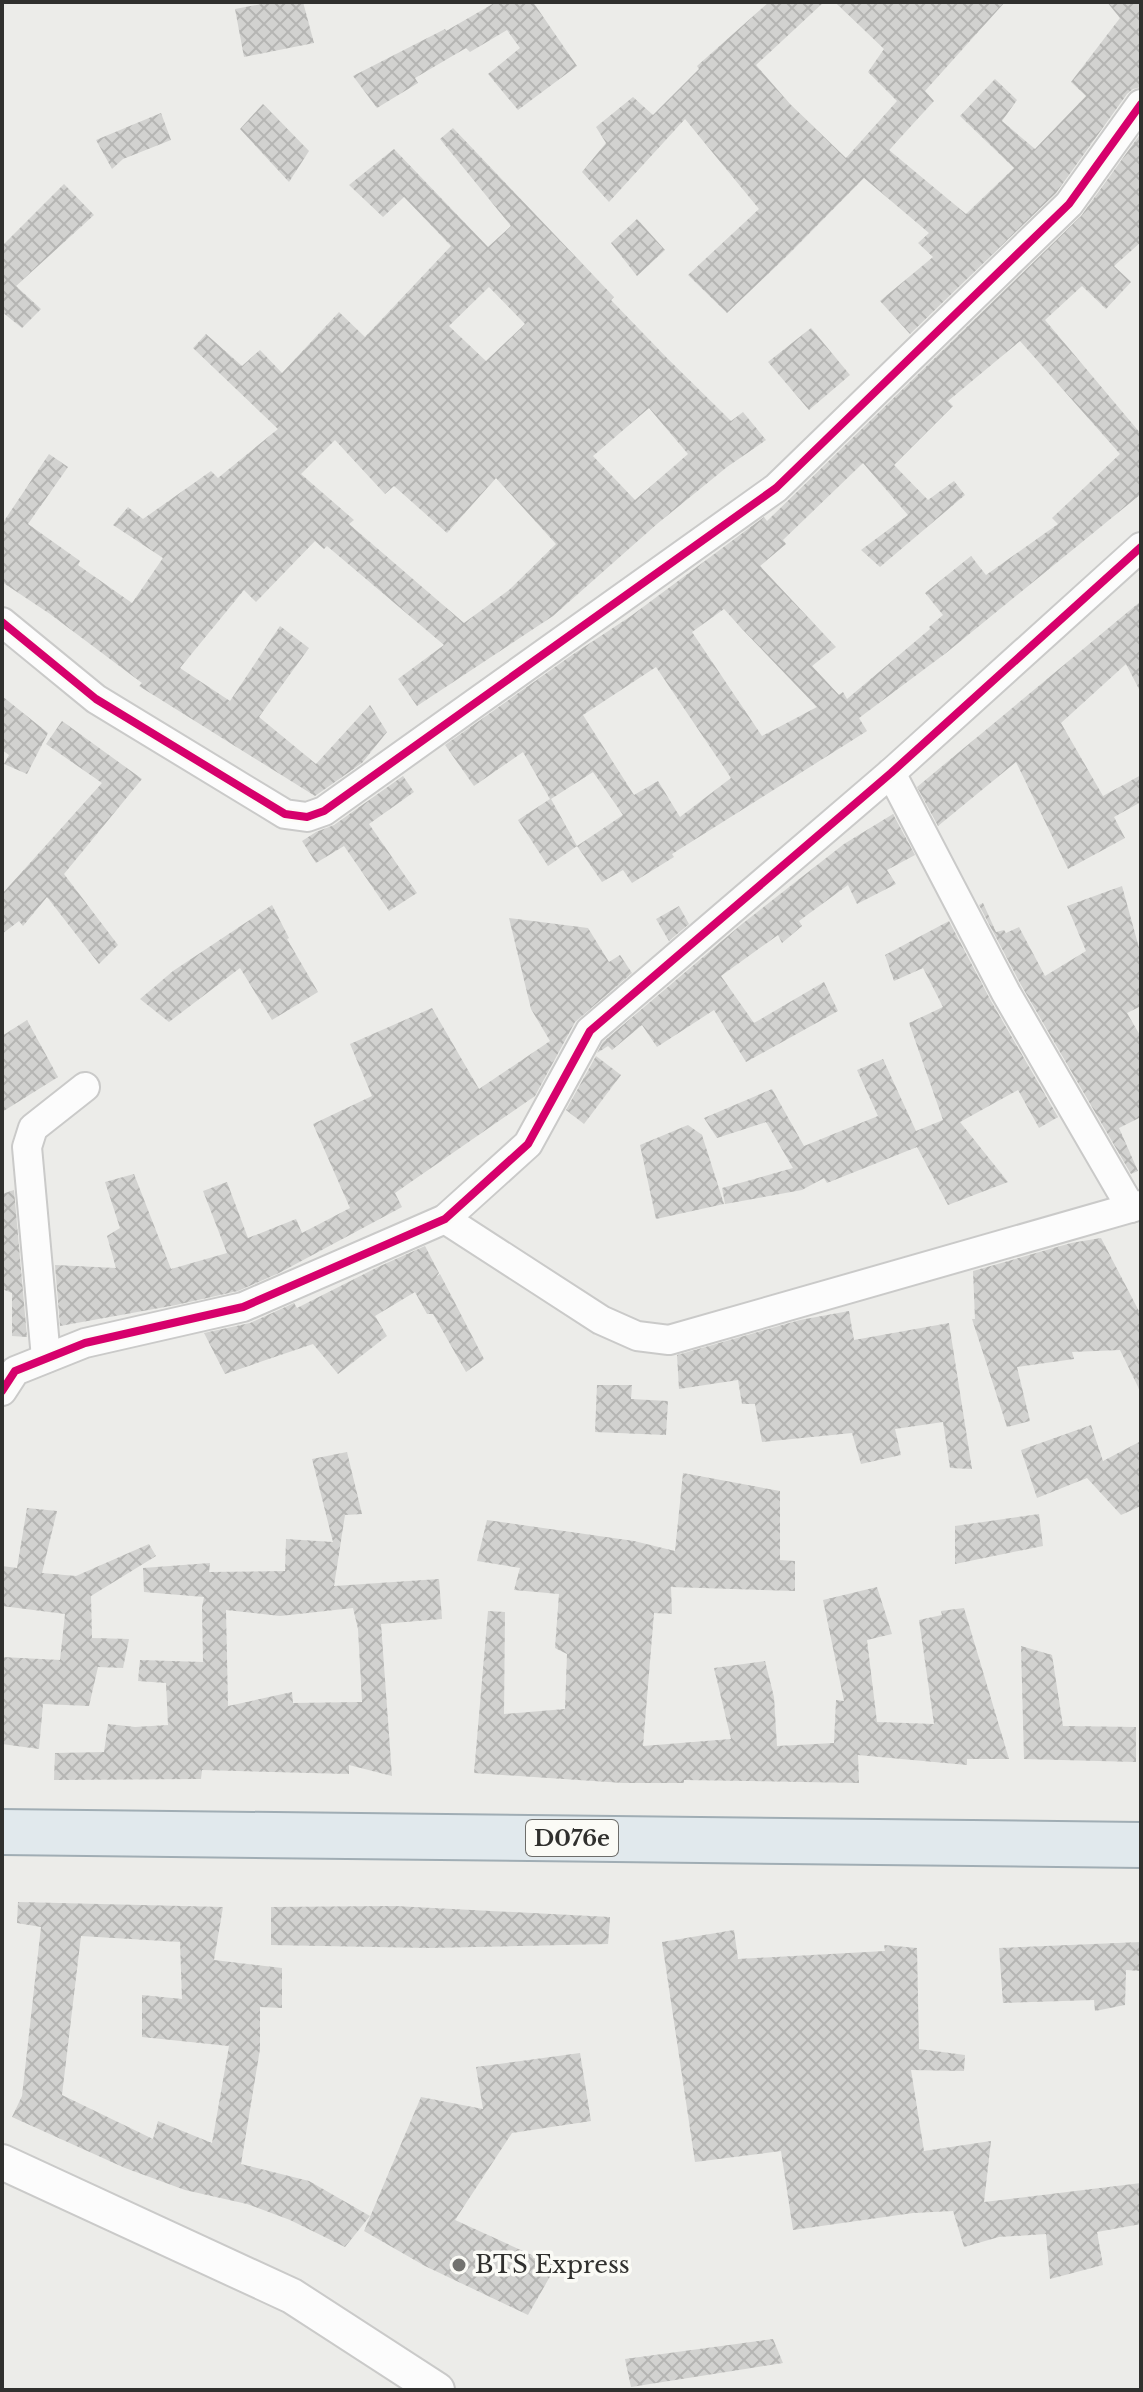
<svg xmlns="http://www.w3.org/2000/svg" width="1143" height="2392" font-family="'Libre Baskerville',serif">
	<defs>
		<pattern id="building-cross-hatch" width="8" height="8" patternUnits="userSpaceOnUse" patternTransform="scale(2)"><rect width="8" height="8" fill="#d2d2d0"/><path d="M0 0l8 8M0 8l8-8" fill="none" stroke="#b5b5b3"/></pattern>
	</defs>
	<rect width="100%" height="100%" fill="#ecece9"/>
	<g fill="url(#building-cross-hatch)" fill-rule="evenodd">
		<path d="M 272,2 L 303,2 L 314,43 L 244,57 L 235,9 Z"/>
		<path d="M 496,2 L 533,2 L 577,66 L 518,110 L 488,74 L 520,48 L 507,30 L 470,52 L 466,48 L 415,78 L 418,83 L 377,108 L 353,76 L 445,29 L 446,31 Z"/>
		<path d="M 769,2 L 824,2 L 756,65 L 790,104 L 846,158 L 897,101 L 868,72 L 884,49 L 835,2 L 1005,2 L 925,91 L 934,101 L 889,150 L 966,214 L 1014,168 L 960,116 L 995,79 L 1017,100 L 1002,121 L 1035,149 L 1086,96 L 1071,82 L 1120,18 L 1107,2 L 1141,2 L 1141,87 L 1133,89 L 1127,94 L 1056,193 L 910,334 L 880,301 L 933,257 L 918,243 L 929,233 L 864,178 L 789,254 L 727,313 L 688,275 L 759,209 L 685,119 L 609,202 L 582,172 L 606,143 L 596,127 L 633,97 L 653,115 L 699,69 L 697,66 Z"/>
		<path d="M 263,104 L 309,151 L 289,182 L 240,129 Z"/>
		<path d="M 161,113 L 171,140 L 123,159 L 112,169 L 96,140 Z"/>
		<path d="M 453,128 L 614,297 L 611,300 L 667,358 L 731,421 L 743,412 L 766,440 L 727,467 L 657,524 L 553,616 L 417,706 L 398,679 L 444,645 L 327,546 L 324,549 L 315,541 L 256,602 L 244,590 L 180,668 L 230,701 L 280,626 L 309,648 L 259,717 L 316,764 L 370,705 L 387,732 L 362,763 L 315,796 L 139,686 L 142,683 L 50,614 L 2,582 L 2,524 L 49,454 L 68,467 L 28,524 L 80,561 L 78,565 L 132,603 L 163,558 L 113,525 L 128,507 L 143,519 L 211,471 L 218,478 L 278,429 L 193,348 L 206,334 L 242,366 L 260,350 L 282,373 L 339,312 L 365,337 L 451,246 L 404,197 L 383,217 L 349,185 L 394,149 L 488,247 L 511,226 L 440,139 ZM 489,287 L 525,324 L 486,361 L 449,326 ZM 649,408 L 688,454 L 635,500 L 593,456 ZM 335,440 L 385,494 L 394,486 L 447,533 L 496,478 L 556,544 L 509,590 L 464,623 L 349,524 L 354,520 L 301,474 Z"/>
		<path d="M 1141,133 L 1141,242 L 1114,266 L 1131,282 L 1106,309 L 1082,286 L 1045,320 L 1141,434 L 1141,494 L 946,653 L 859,718 L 867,731 L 672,854 L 674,857 L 632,883 L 623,870 L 602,882 L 577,846 L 548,866 L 518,820 L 550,799 L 523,752 L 474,786 L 445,745 L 572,655 L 631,616 L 764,517 L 767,521 L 1081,216 ZM 1020,341 L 1120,454 L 1052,518 L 1058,524 L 986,575 L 971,556 L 925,593 L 943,615 L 929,627 L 930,629 L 847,699 L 843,692 L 839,695 L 812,666 L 836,647 L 760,566 L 786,544 L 783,540 L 863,463 L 908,515 L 861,550 L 880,567 L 965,495 L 954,481 L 928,500 L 894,465 L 953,406 L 948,401 ZM 724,609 L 743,630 L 817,707 L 762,736 L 692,632 ZM 656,667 L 731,778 L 680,817 L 658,781 L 634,795 L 583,715 ZM 593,772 L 623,815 L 577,846 L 551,799 Z"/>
		<path d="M 64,184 L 94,215 L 16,286 L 41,309 L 22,328 L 2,312 L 2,246 Z"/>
		<path d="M 637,219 L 665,250 L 637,276 L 611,243 Z"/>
		<path d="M 811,328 L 850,375 L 809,410 L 768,362 Z"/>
		<path d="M 1141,601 L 1141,693 L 1126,664 L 1061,723 L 1103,796 L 1141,775 L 1141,802 L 1114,817 L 1125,838 L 1068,869 L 1016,762 L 938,826 L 917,787 Z"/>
		<path d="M 2,696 L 48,733 L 27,774 L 4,764 L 9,755 L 2,750 Z"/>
		<path d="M 62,721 L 142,779 L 64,874 L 118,945 L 99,964 L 47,897 L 23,926 L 19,921 L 2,934 L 2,894 L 102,783 L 46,744 Z"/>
		<path d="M 403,776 L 414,792 L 369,824 L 417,893 L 389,911 L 344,846 L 316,863 L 302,841 L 316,832 L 334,825 Z"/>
		<path d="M 893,814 L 915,855 L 887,870 L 896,884 L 857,904 L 848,885 L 799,921 L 802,926 L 782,943 L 778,935 L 721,976 L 754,1023 L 824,982 L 838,1011 L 746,1062 L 714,1010 L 657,1047 L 642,1025 L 612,1050 L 608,1046 L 597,1053 L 603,1042 L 742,924 L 844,844 Z"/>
		<path d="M 1122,886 L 1141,955 L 1141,1006 L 1127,1013 L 1141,1037 L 1141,1117 L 1119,1128 L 1138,1171 L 1131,1174 L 1021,985 L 979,905 L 983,903 L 996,932 L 1004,930 L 1006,933 L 1019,927 L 1045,976 L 1086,951 L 1067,906 Z"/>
		<path d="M 272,905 L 289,938 L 287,939 L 318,992 L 272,1020 L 240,968 L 169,1022 L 140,999 L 173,971 Z"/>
		<path d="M 679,906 L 689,924 L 669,941 L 656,919 Z"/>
		<path d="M 509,918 L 588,928 L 609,962 L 620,955 L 632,973 L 575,1022 L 535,1096 L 395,1193 L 402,1207 L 279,1273 L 238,1291 L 176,1305 L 60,1326 L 55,1265 L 116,1268 L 107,1236 L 120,1228 L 105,1182 L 134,1174 L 171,1269 L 227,1253 L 203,1191 L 227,1182 L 248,1238 L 296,1219 L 302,1233 L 350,1208 L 313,1124 L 372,1096 L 350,1044 L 432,1008 L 479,1089 L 550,1041 L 531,1009 Z"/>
		<path d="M 949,921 L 991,1001 L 1058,1117 L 1039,1128 L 1018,1090 L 960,1122 L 1008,1182 L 948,1205 L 917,1147 L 827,1183 L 824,1178 L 802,1190 L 725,1204 L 722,1188 L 793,1168 L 766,1122 L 717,1138 L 704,1118 L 772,1089 L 804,1146 L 878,1116 L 857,1070 L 883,1059 L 916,1131 L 943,1120 L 909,1023 L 943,1007 L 923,968 L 894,981 L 885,955 Z"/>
		<path d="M 27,1020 L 58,1077 L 2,1112 L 2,1036 Z"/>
		<path d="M 596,1056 L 621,1075 L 584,1124 L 566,1110 Z"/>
		<path d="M 688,1125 L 702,1135 L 724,1204 L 656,1219 L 640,1145 Z"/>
		<path d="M 14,1190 L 27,1337 L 12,1336 L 12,1293 L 2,1289 L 2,1194 Z"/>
		<path d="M 1101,1238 L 1141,1315 L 1141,1393 L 1120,1350 L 1072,1352 L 1074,1359 L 1017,1367 L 1030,1421 L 1007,1427 L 972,1319 L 975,1319 L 973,1271 L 1071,1243 Z"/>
		<path d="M 425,1246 L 439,1273 L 436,1277 L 440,1274 L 484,1359 L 466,1372 L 433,1314 L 427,1314 L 415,1292 L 375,1316 L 387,1336 L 338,1374 L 313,1344 L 225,1374 L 204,1333 L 250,1323 L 294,1303 L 297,1308 L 378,1267 Z"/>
		<path d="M 849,1311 L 854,1340 L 949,1323 L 972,1469 L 950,1468 L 943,1422 L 895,1429 L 901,1455 L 861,1464 L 852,1433 L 762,1442 L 755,1404 L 742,1404 L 738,1380 L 679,1389 L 677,1355 L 800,1320 Z"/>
		<path d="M 597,1385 L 632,1385 L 631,1399 L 668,1401 L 666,1435 L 595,1432 Z"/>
		<path d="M 1091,1425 L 1103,1461 L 1141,1441 L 1141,1506 L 1121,1515 L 1087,1478 L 1037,1498 L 1021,1450 Z"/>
		<path d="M 347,1452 L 362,1514 L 345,1515 L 334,1586 L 439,1579 L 442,1619 L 381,1624 L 392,1776 L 349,1765 L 349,1774 L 202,1770 L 201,1779 L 54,1780 L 55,1753 L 104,1752 L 108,1724 L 135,1727 L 168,1725 L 166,1683 L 138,1681 L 140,1660 L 203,1662 L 202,1607 L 204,1597 L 144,1592 L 143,1568 L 210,1563 L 209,1572 L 285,1571 L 286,1539 L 333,1542 L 312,1459 ZM 353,1608 L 358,1629 L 362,1702 L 293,1703 L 292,1692 L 228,1706 L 226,1610 L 280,1616 Z"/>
		<path d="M 683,1473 L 780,1491 L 780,1560 L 795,1561 L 795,1591 L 671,1587 L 672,1614 L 654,1613 L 643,1746 L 731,1739 L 714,1668 L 765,1661 L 774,1697 L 777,1746 L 834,1743 L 836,1700 L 844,1701 L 823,1600 L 877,1587 L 892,1634 L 867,1640 L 877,1722 L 934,1724 L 919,1620 L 942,1615 L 941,1611 L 964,1608 L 1009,1759 L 967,1759 L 967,1765 L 858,1755 L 859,1783 L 684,1780 L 684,1783 L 623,1783 L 474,1773 L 488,1611 L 505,1612 L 504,1714 L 565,1709 L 567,1654 L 555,1648 L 559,1594 L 514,1590 L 520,1568 L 477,1561 L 487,1520 L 634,1541 L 675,1551 Z"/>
		<path d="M 27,1508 L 57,1511 L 42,1573 L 76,1576 L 149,1544 L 156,1556 L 91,1596 L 92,1638 L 129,1639 L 123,1668 L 98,1667 L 89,1706 L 43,1704 L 39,1749 L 2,1744 L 2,1657 L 60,1660 L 65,1614 L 2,1606 L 2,1566 L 17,1568 Z"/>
		<path d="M 1039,1514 L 1043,1546 L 955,1564 L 955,1526 Z"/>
		<path d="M 1021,1646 L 1052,1655 L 1063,1726 L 1136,1727 L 1136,1762 L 1024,1759 Z"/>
		<path d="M 18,1902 L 223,1907 L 214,1960 L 282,1968 L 282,2008 L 260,2007 L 260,2049 L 241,2164 L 309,2181 L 370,2216 L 345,2247 L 290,2220 L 247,2204 L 185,2190 L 125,2168 L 12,2117 L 22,2096 L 41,1927 L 17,1923 ZM 81,1936 L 180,1942 L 182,1999 L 142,1995 L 142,2037 L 229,2046 L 212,2143 L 158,2121 L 153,2139 L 62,2095 Z"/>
		<path d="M 395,1906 L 610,1917 L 608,1944 L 429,1948 L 271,1945 L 271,1907 Z"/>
		<path d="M 734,1930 L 738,1959 L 885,1951 L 884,1945 L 917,1948 L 919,2049 L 965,2055 L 964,2071 L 911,2070 L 924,2151 L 991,2141 L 984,2202 L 1141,2183 L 1141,2224 L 1097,2232 L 1103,2265 L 1050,2279 L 1046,2234 L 999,2237 L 964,2247 L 953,2211 L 913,2213 L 793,2230 L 781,2151 L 695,2162 L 662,1942 Z"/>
		<path d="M 1141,1942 L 1141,1971 L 1126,1970 L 1125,2005 L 1095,2011 L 1094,2000 L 1003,2003 L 999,1948 Z"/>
		<path d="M 580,2053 L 591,2121 L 512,2133 L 455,2220 L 556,2266 L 528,2315 L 425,2266 L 364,2231 L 421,2097 L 483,2109 L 476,2067 Z"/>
		<path d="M 773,2339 L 783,2363 L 631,2387 L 625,2359 Z"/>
	</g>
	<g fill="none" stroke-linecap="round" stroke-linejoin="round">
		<defs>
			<g id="minor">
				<path d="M 2,622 L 96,699 L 285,814 L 307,817 L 324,811 L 776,488 L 1069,204 L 1141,104"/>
				<path d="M 891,773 L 1006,993 L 1131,1208"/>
				<path d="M 445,1219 L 601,1320 L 637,1336 L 669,1340 L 1141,1205"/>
				<path d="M 46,1358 L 27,1147 L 33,1128 L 85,1087"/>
				<path d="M 2,1391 L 15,1371 L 85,1343 L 243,1307 L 445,1219 L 528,1144 L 590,1031 L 891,773 L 1141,547"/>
			</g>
			<path id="tertiary" d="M 2,2162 L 292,2296 L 437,2390"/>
			<path id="primary" d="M 2,1832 L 1141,1845"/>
		</defs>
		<use href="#minor" stroke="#cacac9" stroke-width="32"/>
		<use href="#tertiary" stroke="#cacac9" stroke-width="38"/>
		<use href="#primary" stroke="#a0adb4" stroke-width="48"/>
		<use href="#minor" stroke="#fcfcfc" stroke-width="28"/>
		<use href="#tertiary" stroke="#fcfcfc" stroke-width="34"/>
		<use href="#primary" stroke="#e1e9ed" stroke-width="44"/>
		<defs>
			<g id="cycleway">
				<path d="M 2,622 L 96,699 L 285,814 L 307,817 L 324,811 L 776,488 L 1069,204 L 1141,104"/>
				<path d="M 2,1391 L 15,1371 L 85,1343 L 243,1307 L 445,1219 L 528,1144 L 590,1031 L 891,773 L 1141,547"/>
			</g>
		</defs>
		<use href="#cycleway" stroke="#fbfbf6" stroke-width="13"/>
		<use href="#cycleway" stroke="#d6006c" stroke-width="8"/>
	</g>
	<circle fill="#72726f" stroke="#fbfbf6" stroke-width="3" cx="459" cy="2265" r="8"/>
	<g text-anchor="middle" stroke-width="7" stroke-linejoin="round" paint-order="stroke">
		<rect fill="#fbfbf6" stroke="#6d6d6a" stroke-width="2" x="526" y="1820" width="92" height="36" rx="6"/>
		<g font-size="22" font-weight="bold" fill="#30302e">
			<text x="572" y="1846">D076e</text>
		</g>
		<g font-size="24" fill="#30302e" stroke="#fbfbf6" text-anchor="start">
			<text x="475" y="2273">BTS Express</text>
		</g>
	</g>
	<rect width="1143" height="2392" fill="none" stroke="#30302e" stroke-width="8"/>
</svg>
